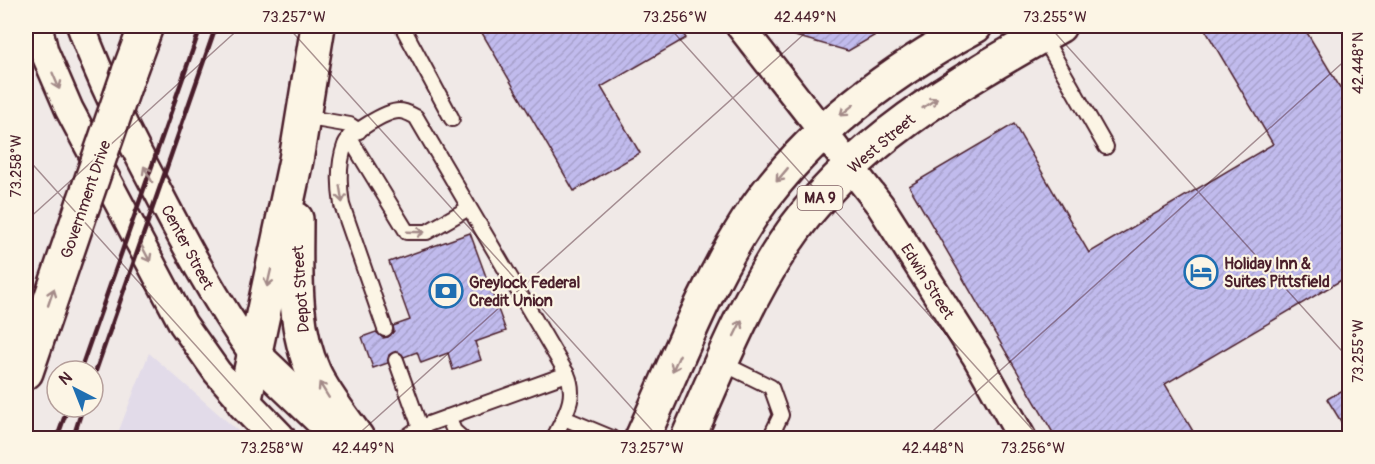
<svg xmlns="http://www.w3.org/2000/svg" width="1375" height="464" font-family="Pangolin,sans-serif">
	<defs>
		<pattern id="building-hatch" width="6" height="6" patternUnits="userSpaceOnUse" patternTransform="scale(1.5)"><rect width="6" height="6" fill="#c1bbed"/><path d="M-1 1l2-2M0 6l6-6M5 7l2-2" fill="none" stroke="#a7a0cb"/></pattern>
	</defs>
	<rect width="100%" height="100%" fill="#f0e9e7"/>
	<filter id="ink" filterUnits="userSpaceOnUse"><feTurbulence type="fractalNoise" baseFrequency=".0167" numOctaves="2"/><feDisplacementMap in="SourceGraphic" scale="12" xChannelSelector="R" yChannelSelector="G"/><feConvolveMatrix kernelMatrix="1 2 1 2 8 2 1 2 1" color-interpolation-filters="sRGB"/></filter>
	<g filter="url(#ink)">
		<path fill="#e2dbe9" d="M 149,353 L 246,438 L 116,438 Z"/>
		<g fill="url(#building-hatch)" stroke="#4a1f2b" stroke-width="1.5">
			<path d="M 478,26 L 678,26 L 686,38 L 601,87 L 640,153 L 574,191 Z"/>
			<path d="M 777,26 L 891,26 L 848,51 L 777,31 Z"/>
			<path d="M 1203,26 L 1303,26 L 1350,104 L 1350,275 L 1165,384 L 1197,438 L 1056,438 L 909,186 L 1014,124 L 1089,253 L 1273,144 Z"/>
			<path d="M 470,233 L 506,331 L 475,342 L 481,360 L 453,370 L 448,353 L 421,363 L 417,352 L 404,357 L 397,351 L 389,355 L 388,363 L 373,368 L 362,337 L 376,332 L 383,338 L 388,337 L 394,331 L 393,326 L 410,320 L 389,262 Z"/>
			<path d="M 1350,386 L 1350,436 L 1327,399 Z"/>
		</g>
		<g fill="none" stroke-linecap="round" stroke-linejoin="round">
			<defs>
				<g id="service">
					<path d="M 402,26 L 452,119"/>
					<path d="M 1042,35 L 1106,147"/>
					<path d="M 303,117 L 350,125 L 359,131"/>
					<path d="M 349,137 L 407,232 L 427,232 L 469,208"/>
					<path d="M 385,329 L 342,205 C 339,186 338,164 345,145 C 348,134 386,111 399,111 C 406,111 410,114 416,117 L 567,374 C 578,398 564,416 554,438"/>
					<path d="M 396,360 L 420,427"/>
					<path d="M 722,363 L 771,387 L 781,415 L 770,438"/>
					<path d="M 448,417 L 454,431 L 462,438"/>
					<path d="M 564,418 L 612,438"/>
					<path d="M 405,438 L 420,427 L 567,374"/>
				</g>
				<g id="minor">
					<path d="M 38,26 L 44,51 L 69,109 L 183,324 L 217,372 L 244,403"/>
					<path d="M 81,26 C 101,82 128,135 156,188 C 186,246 216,302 254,355"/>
					<path d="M 740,26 L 880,205 L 976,356 L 1022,438"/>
				</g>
				<g id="tertiary">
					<path d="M 129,72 L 146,26"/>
					<path d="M 296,219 C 296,269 292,326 314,373 C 325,396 342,417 357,438"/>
					<path d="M 254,355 L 341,438"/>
					<path d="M 26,372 L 84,202"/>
					<path d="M 278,438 L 244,403 L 296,160 L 318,26"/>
				</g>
				<g id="trunk">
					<path d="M 642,438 C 675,366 704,289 747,222 C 802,136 886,74 975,26"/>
					<path d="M 688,438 C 717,373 744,304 784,244 C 850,144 958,83 1059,26"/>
				</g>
			</defs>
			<use href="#service" stroke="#4a1f2b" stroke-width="18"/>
			<use href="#minor" stroke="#4a1f2b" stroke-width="32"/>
			<use href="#tertiary" stroke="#4a1f2b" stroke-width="38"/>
			<use href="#trunk" stroke="#4a1f2b" stroke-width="38"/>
			<use href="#service" stroke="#fcf5e5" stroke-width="14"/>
			<use href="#minor" stroke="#fcf5e5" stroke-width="27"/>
			<use href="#tertiary" stroke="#fcf5e5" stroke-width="33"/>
			<use href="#trunk" stroke="#fcf5e5" stroke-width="33"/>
			<g stroke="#4a1f2b" stroke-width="4.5">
				<path d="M 80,371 L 201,26"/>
				<path d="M 93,379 L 216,26"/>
				<path d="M 57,438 L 68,407"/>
				<path d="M 73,438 L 83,407"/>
			</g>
			<defs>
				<path id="tertiary-bridge" d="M 84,202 L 129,72"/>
			</defs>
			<use href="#tertiary-bridge" stroke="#4a1f2b" stroke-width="38" stroke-linecap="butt"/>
			<use href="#tertiary-bridge" stroke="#fcf5e5" stroke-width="33"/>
		</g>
		<defs><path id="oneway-shaft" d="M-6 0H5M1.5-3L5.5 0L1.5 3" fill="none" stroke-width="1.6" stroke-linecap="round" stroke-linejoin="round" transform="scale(1.5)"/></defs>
		<g stroke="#a38a88">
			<use href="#oneway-shaft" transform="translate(56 81) rotate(67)"/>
			<use href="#oneway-shaft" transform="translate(930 103) rotate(-34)"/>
			<use href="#oneway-shaft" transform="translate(847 110) rotate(141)"/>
			<use href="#oneway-shaft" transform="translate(148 174) rotate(-118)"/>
			<use href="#oneway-shaft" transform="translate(782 175) rotate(130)"/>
			<use href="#oneway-shaft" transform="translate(341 194) rotate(81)"/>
			<use href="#oneway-shaft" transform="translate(416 232) rotate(2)"/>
			<use href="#oneway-shaft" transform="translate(146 254) rotate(62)"/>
			<use href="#oneway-shaft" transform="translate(269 278) rotate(103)"/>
			<use href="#oneway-shaft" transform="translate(51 297) rotate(-71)"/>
			<use href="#oneway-shaft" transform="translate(738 328) rotate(-64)"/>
			<use href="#oneway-shaft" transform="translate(676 363) rotate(115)"/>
			<use href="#oneway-shaft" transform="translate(324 390) rotate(-122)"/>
		</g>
	</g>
	<path fill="none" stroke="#4a1f2b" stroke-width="1.5" stroke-opacity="0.45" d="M 287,26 L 659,438M 668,26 L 1040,438M 1049,26 L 1350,360M 26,157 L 279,438M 26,221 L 242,26M 354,438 L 813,26M 925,438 L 1350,56"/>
	<defs>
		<symbol id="hotel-ring" viewBox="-11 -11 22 22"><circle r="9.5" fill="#fcf5e5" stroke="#1f6fb2" stroke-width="1.5"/><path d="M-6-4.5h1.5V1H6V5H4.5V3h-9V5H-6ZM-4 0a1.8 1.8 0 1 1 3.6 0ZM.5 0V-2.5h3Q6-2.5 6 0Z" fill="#1f6fb2"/></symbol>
		<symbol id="bank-ring" viewBox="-11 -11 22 22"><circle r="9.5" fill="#fcf5e5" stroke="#1f6fb2" stroke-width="1.5"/><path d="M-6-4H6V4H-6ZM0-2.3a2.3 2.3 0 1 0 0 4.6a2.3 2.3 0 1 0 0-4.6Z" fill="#1f6fb2"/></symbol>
	</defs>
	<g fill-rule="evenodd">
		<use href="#hotel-ring" x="1182" y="253" width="38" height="38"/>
		<use href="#bank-ring" x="427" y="272" width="38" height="38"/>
	</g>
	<g text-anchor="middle" stroke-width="4.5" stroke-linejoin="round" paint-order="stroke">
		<rect fill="#fcf5e5" stroke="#7f5f63" stroke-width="1.5" x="797.5" y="186" width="45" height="24" rx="4.5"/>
		<g font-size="15" font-weight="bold" fill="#4a1f2b">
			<text x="820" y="203">MA 9</text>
		</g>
		<g font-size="16" fill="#4a1f2b" stroke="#fcf5e5">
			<text transform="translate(881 143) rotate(-40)" y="6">West Street</text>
			<text transform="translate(85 199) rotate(-71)" y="6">Government Drive</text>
			<text transform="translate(188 247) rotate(62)" y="6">Center Street</text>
			<text transform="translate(928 281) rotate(58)" y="6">Edwin Street</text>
			<text transform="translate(300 289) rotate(-94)" y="6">Depot Street</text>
		</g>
		<g font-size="16" font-weight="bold" fill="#4a1f2b" stroke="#fcf5e5" text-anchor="start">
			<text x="1224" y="269">Holiday Inn &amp;<tspan x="1224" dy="18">Suites Pittsfield</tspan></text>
			<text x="469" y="288">Greylock Federal<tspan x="469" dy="18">Credit Union</tspan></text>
		</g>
	</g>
	<rect width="1375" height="464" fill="none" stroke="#fcf5e5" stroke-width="66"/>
	<g transform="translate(75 389) rotate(318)"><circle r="28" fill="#fcf5e5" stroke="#b59f9b" stroke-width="1.5"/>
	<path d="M0-4.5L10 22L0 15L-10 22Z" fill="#1f6fb2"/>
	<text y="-9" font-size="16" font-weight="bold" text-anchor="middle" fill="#4a1f2b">N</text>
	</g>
	<rect x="33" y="33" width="1309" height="398" fill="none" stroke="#4a1f2b" stroke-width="2"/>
	<g font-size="15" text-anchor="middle" fill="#4a1f2b">
		<text x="294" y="22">73.257°W</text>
		<text x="675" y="22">73.256°W</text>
		<text x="805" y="22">42.449°N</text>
		<text x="1055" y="22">73.255°W</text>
		<text transform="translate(1358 63) rotate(-90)" y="5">42.448°N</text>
		<text transform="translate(16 166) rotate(-90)" y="5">73.258°W</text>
		<text transform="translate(1358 351) rotate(-90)" y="5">73.255°W</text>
		<text x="272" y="453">73.258°W</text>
		<text x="363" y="453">42.449°N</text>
		<text x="652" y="453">73.257°W</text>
		<text x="933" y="453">42.448°N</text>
		<text x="1033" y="453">73.256°W</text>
	</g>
</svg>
